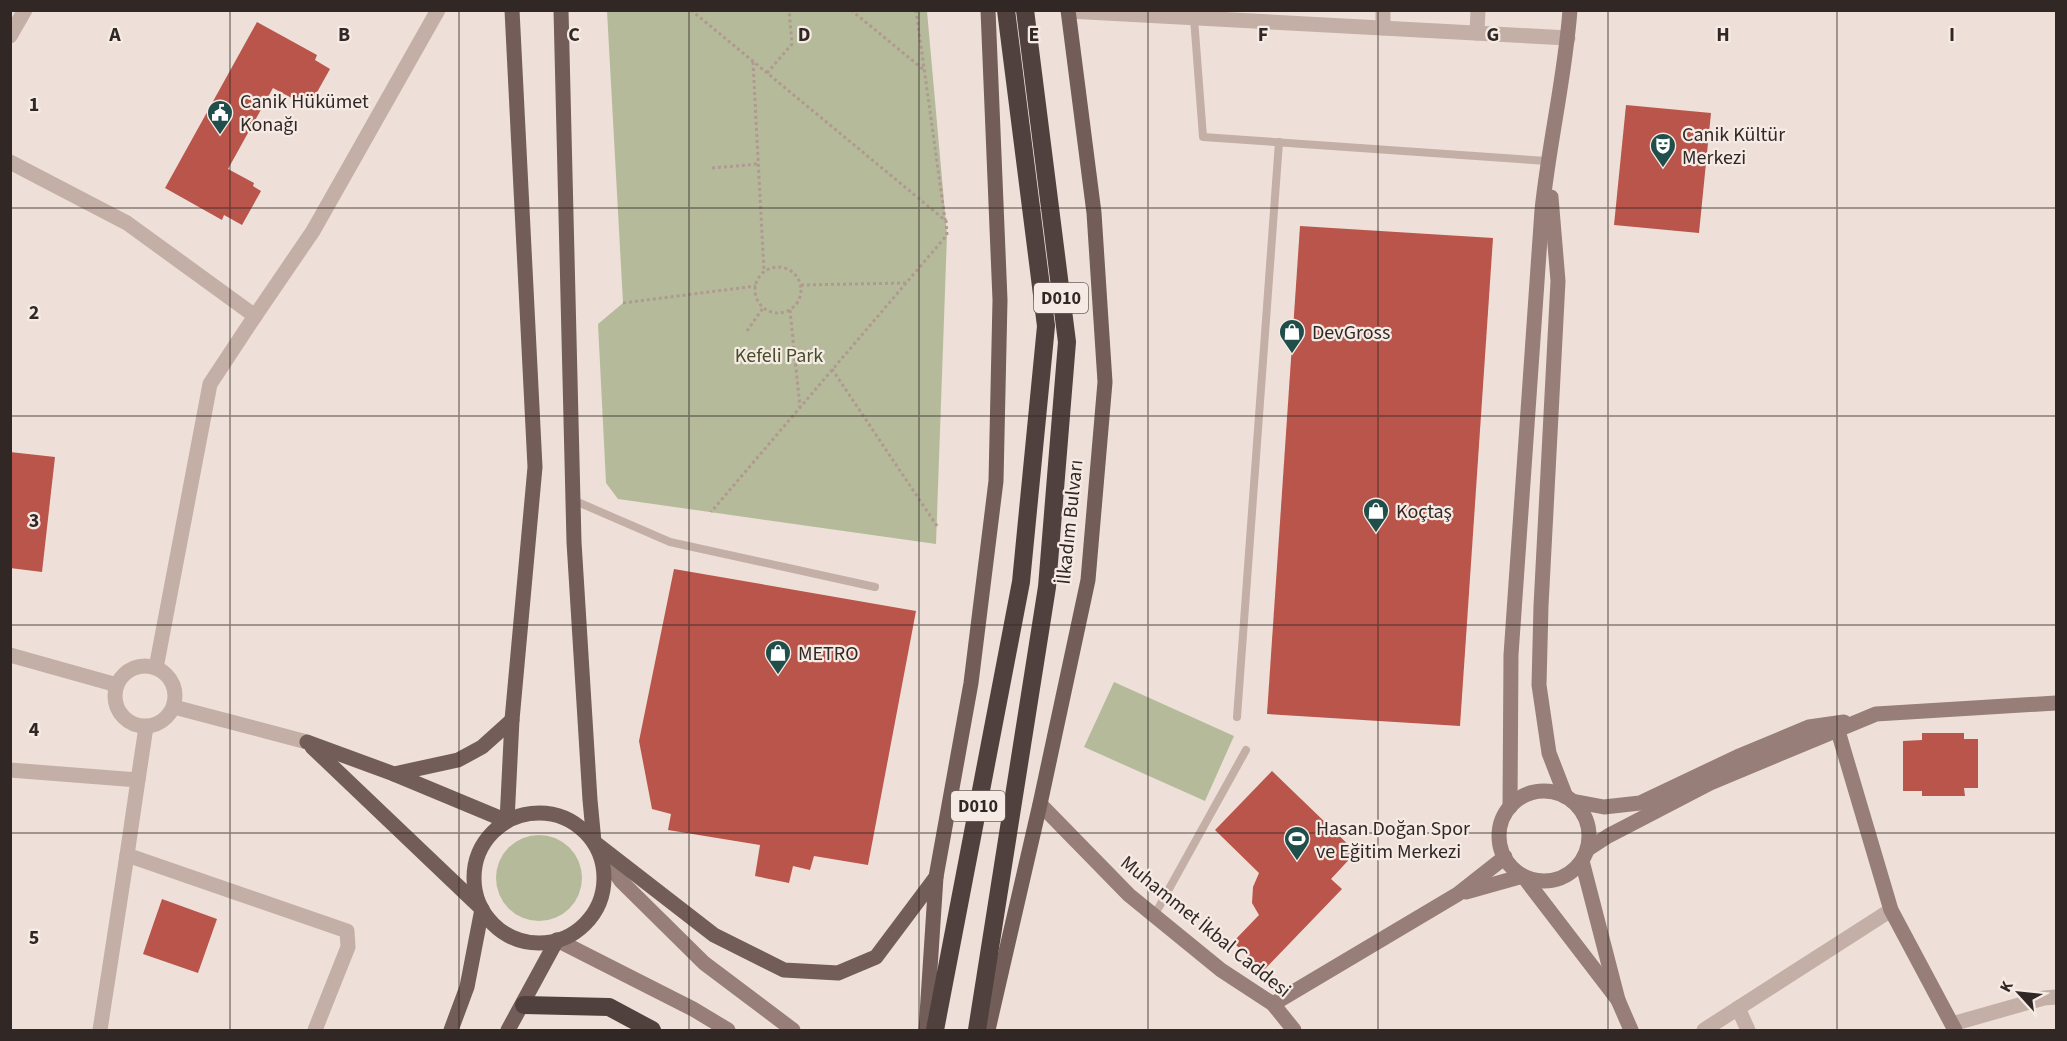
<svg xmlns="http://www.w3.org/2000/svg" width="2067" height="1041" font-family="'Source Sans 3',sans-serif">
	<rect width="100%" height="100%" fill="#eee0d8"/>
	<g fill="#b5bb9a">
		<path d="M 607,11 L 927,11 L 947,235 L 936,544 L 618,499 L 606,483 L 598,324 L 623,303 Z"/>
		<path d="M 1114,682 L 1234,736 L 1205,801 L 1084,747 Z"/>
		<circle cx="539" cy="878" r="43"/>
	</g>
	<g fill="#b9554b">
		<path d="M 257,22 L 317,55 L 315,60 L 330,69 L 311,103 L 301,98 L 299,102 L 273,88 L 228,169 L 254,183 L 253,186 L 261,191 L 242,225 L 224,215 L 222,220 L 165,188 Z"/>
		<path d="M 1626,105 L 1711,113 L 1699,233 L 1614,225 Z"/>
		<path d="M 1300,226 L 1493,238 L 1460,726 L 1267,714 Z"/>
		<path d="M 10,452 L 55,457 L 42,572 L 10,568 Z"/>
		<path d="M 674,569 L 916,611 L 868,865 L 814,856 L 810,870 L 793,866 L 789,883 L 755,876 L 760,845 L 668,830 L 671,814 L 652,809 L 639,741 Z"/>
		<path d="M 1922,733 L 1964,733 L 1964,739 L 1978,739 L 1978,788 L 1964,788 L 1965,796 L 1922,796 L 1922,791 L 1903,791 L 1903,741 L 1922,740 Z"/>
		<path d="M 1272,771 L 1356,852 L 1331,879 L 1342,889 L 1263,971 L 1233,942 L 1259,915 L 1252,903 L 1253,887 L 1259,873 L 1215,830 Z"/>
		<path d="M 162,899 L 217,919 L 198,973 L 143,954 Z"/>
	</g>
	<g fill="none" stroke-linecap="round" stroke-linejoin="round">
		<g stroke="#b09990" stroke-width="3" stroke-dasharray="3 3" stroke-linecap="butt">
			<path d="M 691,10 L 946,221 L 947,235 L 711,512"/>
			<path d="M 851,10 L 924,70"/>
			<path d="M 916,10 L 945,220"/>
			<path d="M 753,62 L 764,272"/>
			<path d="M 767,73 L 792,44 L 789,10"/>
			<path d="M 712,168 L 758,164"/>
			<circle cx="778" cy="290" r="23"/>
			<path d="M 801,285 L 906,283"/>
			<path d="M 623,303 L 756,286"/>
			<path d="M 790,310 L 800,407"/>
			<path d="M 747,331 L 763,308"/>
			<path d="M 832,369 L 937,526"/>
		</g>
		<g stroke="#c4afa6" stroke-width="8">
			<path d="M 1194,18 L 1203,137 L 1547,161"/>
			<path d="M 573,500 L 670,542 L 875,587"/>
			<path d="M 1237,717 L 1279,142"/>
			<path d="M 1154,916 L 1246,750"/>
		</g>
		<g stroke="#c4afa6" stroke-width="15">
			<path d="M 1068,11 L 1568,38"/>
			<path d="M 1383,28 L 1383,10"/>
			<path d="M 1477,33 L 1478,10"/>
			<path d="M 10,36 L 25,10"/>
			<path d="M 10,162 L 127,223 L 255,316 L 313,231 L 438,10"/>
			<path d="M 10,655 L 117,685"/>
			<circle cx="145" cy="696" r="30"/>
			<path d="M 156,668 L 210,384 L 255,316"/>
			<path d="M 174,707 L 307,742"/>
			<path d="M 10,770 L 138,780 L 127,855 L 347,931 L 348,947 L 315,1030"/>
			<path d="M 138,780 L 146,727"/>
			<path d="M 1738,1008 L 1748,1030"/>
			<path d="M 1952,1024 L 2044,998 L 2056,997"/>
			<path d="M 100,1030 L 127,855"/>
			<path d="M 1704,1030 L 1891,910"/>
		</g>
		<g stroke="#987e78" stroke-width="15">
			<path d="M 1551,197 L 1558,281 L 1541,606 L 1539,685 L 1549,753 L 1566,797"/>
			<path d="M 1838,731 L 1891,910 L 1955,1030"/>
			<circle cx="1544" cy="836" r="45"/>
			<path d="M 1572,801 L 1604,807 L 1640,803 L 1737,757 L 1809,727 L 1844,722"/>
			<path d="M 1040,804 L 1129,895 L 1221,970 L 1273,1004 L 1294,1030"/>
			<path d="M 1510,807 L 1511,655 L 1542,210 C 1549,143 1565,77 1570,10"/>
			<path d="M 597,847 L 621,881 L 704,963 L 793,1030"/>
			<path d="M 1588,849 L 1608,836 L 1710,783 L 1876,714 L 2056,703"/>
			<path d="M 1582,861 L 1618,1000 L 1631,1030"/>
			<path d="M 1466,892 L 1523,876 L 1618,1000"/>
			<path d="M 557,940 L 693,1009 L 728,1030"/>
			<path d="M 1273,1004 L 1458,894 L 1505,857"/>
		</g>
		<g stroke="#725d58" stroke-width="15">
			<path d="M 561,10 L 574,542 L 590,800 L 594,842 L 714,935 L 784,970 L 838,973 L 876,957 L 936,877"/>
			<path d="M 307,742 L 394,774 L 507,821 L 512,720 L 535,467 L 512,10"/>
			<path d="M 312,747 L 482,909 L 467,987 L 451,1030"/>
			<path d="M 394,774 L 458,760 L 482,747 L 512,720"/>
			<circle cx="539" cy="878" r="65"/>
			<path d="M 508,1030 L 557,940"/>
			<path d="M 926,1030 L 936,877 L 971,683 L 996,481 L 1000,300 L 988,10"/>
			<path d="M 988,1030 L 1040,804 L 1088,580 L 1105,382 L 1094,213 L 1068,10"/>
		</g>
		<g stroke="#51413e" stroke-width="18">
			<path d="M 524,1005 L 609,1007 L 652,1030"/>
			<path d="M 935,1030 L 1021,582 L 1046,326 L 1006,10"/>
			<path d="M 977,1030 L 1047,587 L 1067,342 L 1025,10"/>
		</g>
	</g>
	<path fill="none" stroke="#312826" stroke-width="1.5" stroke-opacity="0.55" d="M 230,10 L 230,1030M 459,10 L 459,1030M 689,10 L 689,1030M 919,10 L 919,1030M 1148,10 L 1148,1030M 1378,10 L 1378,1030M 1608,10 L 1608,1030M 1837,10 L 1837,1030M 10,208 L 2056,208M 10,416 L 2056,416M 10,625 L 2056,625M 10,833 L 2056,833"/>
	<defs>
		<symbol id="civic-pin" viewBox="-11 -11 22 30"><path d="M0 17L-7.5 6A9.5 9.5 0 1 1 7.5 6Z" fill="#204e4a" stroke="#f6ebe4"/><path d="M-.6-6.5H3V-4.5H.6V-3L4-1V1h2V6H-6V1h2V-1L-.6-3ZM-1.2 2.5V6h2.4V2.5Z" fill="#fff"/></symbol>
		<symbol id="theatre-pin" viewBox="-11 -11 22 30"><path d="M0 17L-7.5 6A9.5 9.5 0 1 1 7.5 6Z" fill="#204e4a" stroke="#f6ebe4"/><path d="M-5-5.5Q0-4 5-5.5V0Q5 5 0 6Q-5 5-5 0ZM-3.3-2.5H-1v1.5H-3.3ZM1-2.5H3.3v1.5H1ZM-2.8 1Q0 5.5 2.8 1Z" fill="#fff"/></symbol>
		<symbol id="shop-pin" viewBox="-11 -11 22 30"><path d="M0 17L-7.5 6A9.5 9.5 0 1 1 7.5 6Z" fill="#204e4a" stroke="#f6ebe4"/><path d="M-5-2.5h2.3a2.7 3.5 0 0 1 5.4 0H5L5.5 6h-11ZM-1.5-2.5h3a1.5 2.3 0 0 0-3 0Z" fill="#fff"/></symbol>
		<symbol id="stadium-pin" viewBox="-11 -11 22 30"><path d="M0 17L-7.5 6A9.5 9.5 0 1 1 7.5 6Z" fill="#204e4a" stroke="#f6ebe4"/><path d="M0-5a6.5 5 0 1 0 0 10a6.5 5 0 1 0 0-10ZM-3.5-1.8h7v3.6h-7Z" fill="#fff"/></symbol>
	</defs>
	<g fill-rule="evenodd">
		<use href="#civic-pin" x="205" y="98" width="30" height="40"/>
		<use href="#theatre-pin" x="1648" y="131" width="30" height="40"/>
		<use href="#shop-pin" x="1277" y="317" width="30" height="40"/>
		<use href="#shop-pin" x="1361" y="496" width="30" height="40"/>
		<use href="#shop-pin" x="763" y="638" width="30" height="40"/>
		<use href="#stadium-pin" x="1282" y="824" width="30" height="40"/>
	</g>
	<g text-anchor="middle" stroke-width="4.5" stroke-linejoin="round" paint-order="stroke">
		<g fill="#f6ebe4" stroke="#6c625f" stroke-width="1.5">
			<rect x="1034" y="283" width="54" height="30" rx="4.5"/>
			<rect x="951" y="791" width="54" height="30" rx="4.5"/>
		</g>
		<g font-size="18" font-weight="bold" fill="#312826">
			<text x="1061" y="304">D010</text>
			<text x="978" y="812">D010</text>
		</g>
		<g font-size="20" fill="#312826" stroke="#f6ebe4" text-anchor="start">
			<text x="240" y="108">Canik Hükümet<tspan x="240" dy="23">Konağı</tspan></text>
			<text x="1682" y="141">Canik Kültür<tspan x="1682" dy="23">Merkezi</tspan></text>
			<text x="1312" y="339">DevGross</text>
			<text x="1396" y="518">Koçtaş</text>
			<text x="798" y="660">METRO</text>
			<text x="1316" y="835">Hasan Doğan Spor<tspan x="1316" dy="23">ve Eğitim Merkezi</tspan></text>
		</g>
		<g font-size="20" fill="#464d2c" stroke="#f6ebe4">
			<text x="779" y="362">Kefeli Park</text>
		</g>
		<g font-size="20" fill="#312826" stroke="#f6ebe4">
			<text transform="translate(1069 522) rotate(-84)" y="7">İlkadım Bulvarı</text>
			<text transform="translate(1206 926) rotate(39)" y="7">Muhammet İkbal Caddesi</text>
		</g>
	</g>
	<g font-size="20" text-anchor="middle" font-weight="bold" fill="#312826" stroke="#f6ebe4" stroke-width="4.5" stroke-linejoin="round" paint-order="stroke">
		<text x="115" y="41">A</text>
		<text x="344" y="41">B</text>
		<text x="574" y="41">C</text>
		<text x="804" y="41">D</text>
		<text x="1034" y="41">E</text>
		<text x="1263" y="41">F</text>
		<text x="1493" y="41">G</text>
		<text x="1723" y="41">H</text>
		<text x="1952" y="41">I</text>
		<text x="34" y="111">1</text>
		<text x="34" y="319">2</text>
		<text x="34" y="527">3</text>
		<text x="34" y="736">4</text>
		<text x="34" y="944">5</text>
	</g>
	<rect width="2067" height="1041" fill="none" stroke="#312826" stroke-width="24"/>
	<g transform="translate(2019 993) rotate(297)" stroke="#f6ebe4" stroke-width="4.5" paint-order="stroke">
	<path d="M0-4.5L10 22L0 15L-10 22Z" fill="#312826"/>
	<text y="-9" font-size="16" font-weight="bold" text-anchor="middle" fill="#312826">K</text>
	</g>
</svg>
